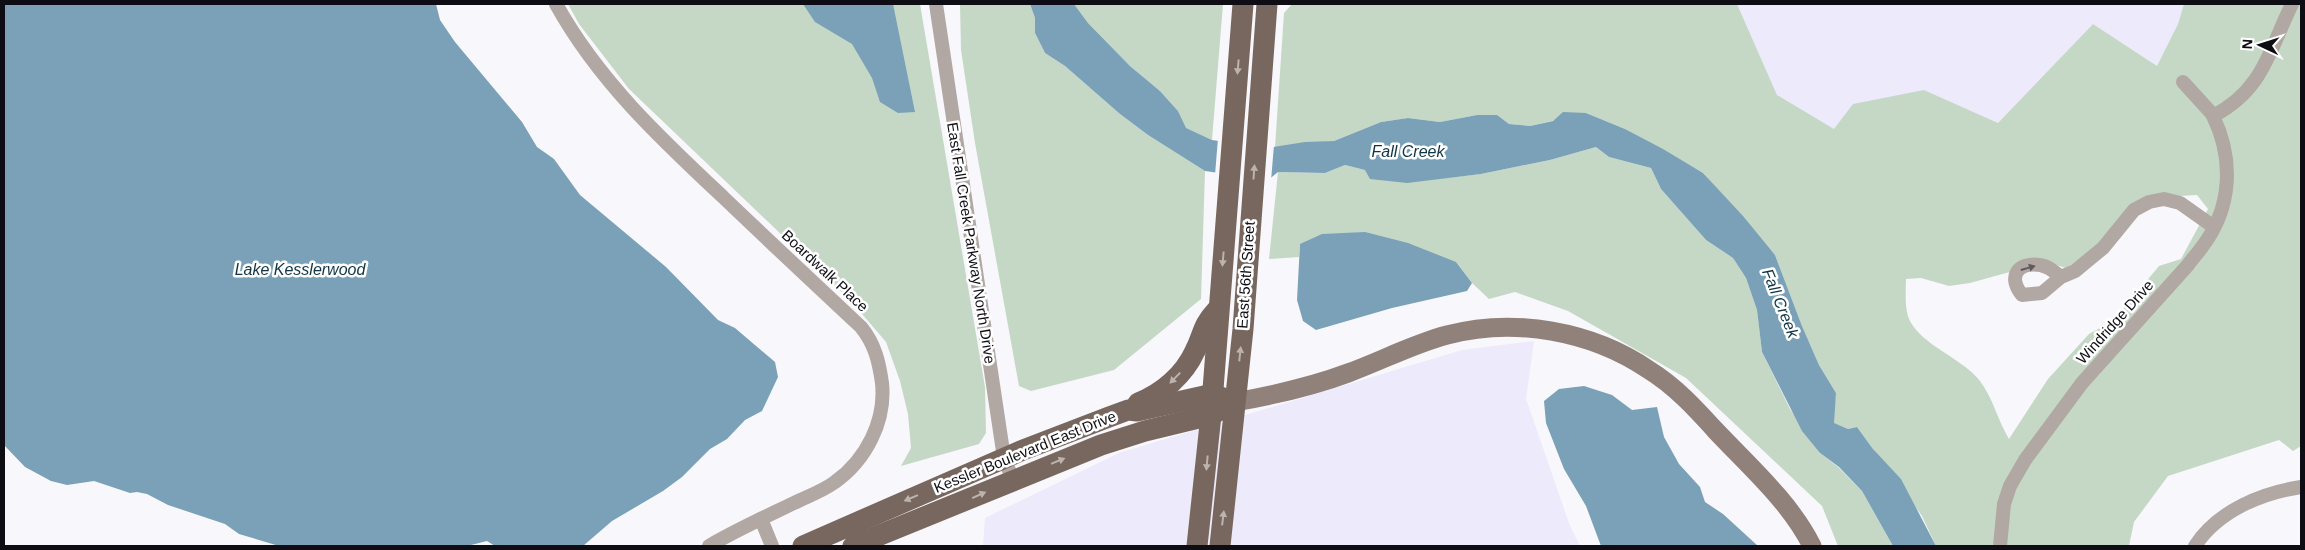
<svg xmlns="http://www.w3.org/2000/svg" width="2305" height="550" font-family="Arial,sans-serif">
	<rect width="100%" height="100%" fill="#f8f7fc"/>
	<g fill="#eceafb">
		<path d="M 1737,4 L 2184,4 L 2178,24 L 2157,66 L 2093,24 L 1998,123 L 1924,90 L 1834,129 L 1777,95 Z"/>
		<path d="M 1534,341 L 1526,399 L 1570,526 L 1580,546 L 983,546 L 985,518 L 1119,453 L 1462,350 Z"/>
	</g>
	<g fill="#c5d8c5" fill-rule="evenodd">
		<path d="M 568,4 L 920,4 L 985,387 L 986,433 L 979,444 L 901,466 L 911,448 L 908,414 L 900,381 L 886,342 L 850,300 L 629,89 L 579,24 Z"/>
		<path d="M 960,4 L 1030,4 L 1035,18 L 1035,33 L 1045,53 L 1065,66 L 1120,114 L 1148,135 L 1205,171 L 1201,299 L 1114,370 L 1031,391 L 1019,386 L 975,143 L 961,50 Z"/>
		<path d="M 1074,4 L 1223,4 L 1212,140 L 1185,128 L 1178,111 L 1160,91 L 1130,66 L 1088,23 Z"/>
		<path d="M 1292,4 L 1737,4 L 1777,95 L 1834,129 L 1853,104 L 1924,90 L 1998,123 L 2093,24 L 2157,66 L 2178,24 L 2184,4 L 2301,4 L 2301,446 L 2293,451 L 2279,440 L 2168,476 L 2134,522 L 2129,546 L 1936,546 L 1922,516 L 1857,427 L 1848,429 L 1833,423 L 1836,393 L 1819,365 L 1802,326 L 1775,255 L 1703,173 L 1625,129 L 1586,113 L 1530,126 L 1509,124 L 1496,115 L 1477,115 L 1440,122 L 1408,118 L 1381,122 L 1334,141 L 1275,147 L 1284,13 ZM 2197,195 L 2208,209 L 2181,259 L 2159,266 L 2114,320 L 2089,334 L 2048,379 L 2009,439 C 1998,421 1993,398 1980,381 C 1962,358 1923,346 1910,321 C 1904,309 1906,291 1906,279 L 1921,278 L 1949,286 L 1970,283 L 2046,262 L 2066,268 L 2086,256 L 2145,198 Z"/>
		<path d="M 1596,147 L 1609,157 L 1651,168 L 1661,189 L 1706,240 L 1733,258 L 1746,278 L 1757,310 L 1762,352 L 1790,409 L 1820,453 L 1838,467 L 1862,491 L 1893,546 L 1838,546 L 1822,506 L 1686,378 L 1568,311 L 1515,292 L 1489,299 L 1472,283 L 1456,262 L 1300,244 L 1299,257 L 1269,259 L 1278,172 L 1325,173 L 1345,165 L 1365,170 L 1445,178 L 1481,174 L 1550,160 Z"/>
	</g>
	<g fill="#7aa1b8">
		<path d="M 4,4 L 436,4 L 440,20 L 455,42 L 522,122 L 537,147 L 554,159 L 580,195 L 666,267 L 718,320 L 735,328 L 775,362 L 778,377 L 762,411 L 745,420 L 727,439 L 710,449 L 682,477 L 663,491 L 612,521 L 583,546 L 495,546 L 487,541 L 467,546 L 279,546 L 239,534 L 225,524 L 168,505 L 147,494 L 137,492 L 130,493 L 94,481 L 67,485 L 51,481 L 25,467 L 4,445 Z"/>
		<path d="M 803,4 L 893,4 L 915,112 L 898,113 L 880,102 L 872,78 L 852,44 L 815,22 Z"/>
		<path d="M 1030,4 L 1074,4 L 1088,23 L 1130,66 L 1160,91 L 1178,111 L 1186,128 L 1212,140 L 1267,148 L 1305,142 L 1334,141 L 1381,122 L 1408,118 L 1440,122 L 1477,115 L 1497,115 L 1509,124 L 1530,126 L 1553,121 L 1563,112 L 1586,113 L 1625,129 L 1663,149 L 1703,173 L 1743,216 L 1775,255 L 1802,326 L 1819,365 L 1836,393 L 1834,423 L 1848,429 L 1857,427 L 1873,449 L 1901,479 L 1936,546 L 1893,546 L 1862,491 L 1839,467 L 1820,453 L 1802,431 L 1762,352 L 1757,310 L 1746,278 L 1733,258 L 1706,240 L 1661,189 L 1651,168 L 1609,157 L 1596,147 L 1550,160 L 1481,174 L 1407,183 L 1370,179 L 1365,170 L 1345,165 L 1325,173 L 1278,172 L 1268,180 L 1205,171 L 1148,135 L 1120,114 L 1065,66 L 1045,53 L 1035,33 L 1035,18 Z"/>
		<path d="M 1365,232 L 1408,243 L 1456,262 L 1472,283 L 1467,291 L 1392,308 L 1316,330 L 1303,321 L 1297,300 L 1300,244 L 1322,234 Z"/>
		<path d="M 1584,386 L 1612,395 L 1632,410 L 1657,407 L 1664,437 L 1679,464 L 1700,487 L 1705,502 L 1723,514 L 1758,546 L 1601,546 L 1586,506 L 1564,469 L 1546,423 L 1544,401 L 1559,389 Z"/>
	</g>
	<path fill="#f8f7fc" d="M 1218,138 L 1267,146 L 1274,145 L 1271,181 L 1267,183 L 1215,175 Z"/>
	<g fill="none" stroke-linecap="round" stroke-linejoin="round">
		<g stroke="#b2a8a3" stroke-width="14">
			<path d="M 556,4 C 598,80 660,138 723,197 C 769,241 815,284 861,327 C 875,344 879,362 882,383 C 886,421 866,460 835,482 C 823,491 808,496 794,503 C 765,517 736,530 709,546"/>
			<path d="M 936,4 L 1004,458 L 1013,480"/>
			<path d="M 2183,82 L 2214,116"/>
			<path d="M 2061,277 C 2055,272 2048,266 2040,265 C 2018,262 2007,276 2022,295 L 2042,293 L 2061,277 L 2075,271 L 2103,248 L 2134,210 L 2149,202 L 2164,199 L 2180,203 L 2214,227"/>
			<path d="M 761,519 L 772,546"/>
			<path d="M 2000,546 L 2004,504 L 2010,486 L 2025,460 L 2082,383 L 2188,265 C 2192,259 2198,253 2202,247 C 2232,208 2234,159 2213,116 C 2263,90 2269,51 2292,4"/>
			<path d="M 2195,546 C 2218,511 2261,493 2301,487"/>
		</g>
		<path stroke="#90827b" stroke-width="19" d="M 1235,402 C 1274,395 1311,387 1348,373 C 1381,361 1413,344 1447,335 C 1514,317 1592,331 1649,370 C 1675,386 1696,409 1716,431 C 1750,467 1790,502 1812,546"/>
		<g stroke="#78675e" stroke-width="21">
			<path d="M 1138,403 C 1162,394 1184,375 1195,351 C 1204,333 1202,326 1217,310"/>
			<path d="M 803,546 L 1023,450 L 1109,417 L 1128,410 L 1137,411 L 1213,394 L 1225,399"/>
			<path d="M 853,546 L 1101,445 L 1145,431 L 1211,415 L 1222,409"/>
			<path d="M 1197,546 L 1211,415 L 1243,4"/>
			<path d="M 1220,546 L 1243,329 L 1267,4"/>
		</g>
	</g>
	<defs><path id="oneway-solid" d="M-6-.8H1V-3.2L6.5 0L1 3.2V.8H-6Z" transform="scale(1.25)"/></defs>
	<g fill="#bcb3ae">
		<use href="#oneway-solid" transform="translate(1238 67) rotate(95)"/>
		<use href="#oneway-solid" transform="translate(1254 172) rotate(-86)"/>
		<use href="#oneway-solid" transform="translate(1223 259) rotate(95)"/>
		<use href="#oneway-solid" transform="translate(1240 354) rotate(-84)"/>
		<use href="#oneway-solid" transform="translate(1175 378) rotate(134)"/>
		<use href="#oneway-solid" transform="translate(1058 461) rotate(-22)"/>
		<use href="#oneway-solid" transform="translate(1207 463) rotate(95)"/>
		<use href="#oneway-solid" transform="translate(979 495) rotate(-24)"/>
		<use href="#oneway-solid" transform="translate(911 498) rotate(157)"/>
		<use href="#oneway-solid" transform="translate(1223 518) rotate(-83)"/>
	</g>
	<use fill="#605a5c" href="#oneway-solid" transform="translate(2028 268) rotate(-16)"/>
	<g text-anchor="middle" stroke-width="5" stroke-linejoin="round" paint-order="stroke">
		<g font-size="15" fill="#0e0d14" stroke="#fff">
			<text transform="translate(971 243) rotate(81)" y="5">East Fall Creek Parkway North Drive</text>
			<text transform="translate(825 271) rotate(43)" y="5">Boardwalk Place</text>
			<text transform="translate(1246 275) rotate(-86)" y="5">East 56th Street</text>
			<text transform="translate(2115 322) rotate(-48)" y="5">Windridge Drive</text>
			<text transform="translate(1025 452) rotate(-22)" y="5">Kessler Boulevard East Drive</text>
		</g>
		<g font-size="16" font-style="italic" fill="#113445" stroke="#fff">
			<text x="1408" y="157">Fall Creek</text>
			<text x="300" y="275">Lake Kesslerwood</text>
			<text transform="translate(1781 303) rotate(68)" y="6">Fall Creek</text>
		</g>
	</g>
	<rect width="2305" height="550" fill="none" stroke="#0e0d14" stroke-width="10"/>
	<g transform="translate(2260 45) rotate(274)" stroke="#ffffff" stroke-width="4" paint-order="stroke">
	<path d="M0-4L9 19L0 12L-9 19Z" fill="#0e0d14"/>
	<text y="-8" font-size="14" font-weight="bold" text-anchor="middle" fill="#0e0d14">N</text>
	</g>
</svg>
